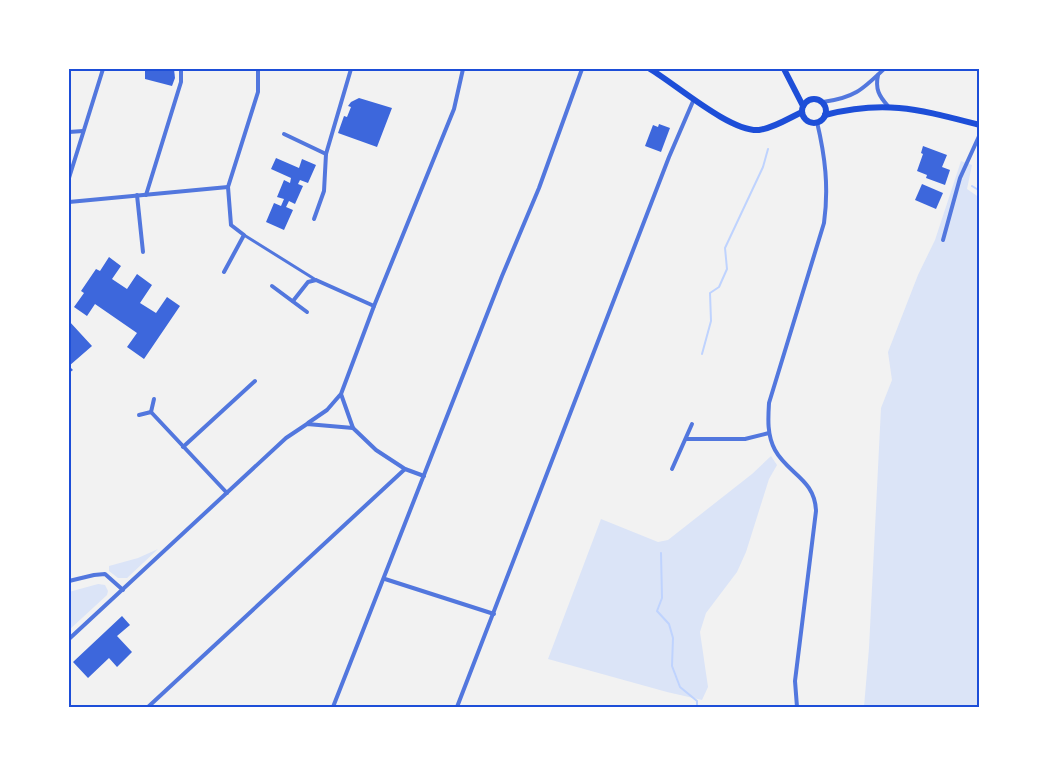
<svg xmlns="http://www.w3.org/2000/svg" width="1049" height="776" font-family="'Work Sans',sans-serif">
	<rect width="100%" height="100%" fill="#f2f2f2"/>
	<g fill="#dbe4f7">
		<path d="M 961,161 L 972,165 L 967,189 L 980,198 L 980,707 L 864,707 L 869,648 L 881,408 L 892,380 L 888,352 L 918,275 L 935,240 Z"/>
		<path d="M 771,456 L 777,465 L 769,479 L 746,552 L 737,572 L 706,613 L 700,632 L 708,687 L 702,700 L 667,692 L 548,659 L 601,519 L 658,542 L 668,540 L 752,474 Z"/>
		<path d="M 158,549 L 127,578 L 118,578 L 109,571 L 109,566 L 138,558 Z"/>
		<path d="M 98,584 L 105,585 L 108,591 L 107,595 L 69,630 L 69,592 Z"/>
	</g>
	<g fill="none" stroke-linecap="round" stroke-linejoin="round">
		<g stroke="#bfd3fe" stroke-width="2">
			<path d="M 972,186 L 980,191"/>
			<path d="M 702,354 L 711,321 L 710,293 L 719,287 L 727,269 L 725,248 L 763,167 L 768,149"/>
			<path d="M 661,553 L 662,598 L 657,611 L 669,624 L 673,638 L 672,666 L 680,687 L 697,701 L 697,707"/>
		</g>
	</g>
	<g fill="#3d67dc">
		<path d="M 145,69 L 174,69 L 175,78 L 172,86 L 145,79 Z"/>
		<path d="M 359,98 L 392,108 L 377,147 L 338,133 L 344,116 L 347,117 L 351,107 L 348,106 L 351,102 Z"/>
		<path d="M 659,124 L 670,128 L 661,152 L 645,146 L 653,125 L 658,127 Z"/>
		<path d="M 923,146 L 947,155 L 942,167 L 950,170 L 945,185 L 926,178 L 927,175 L 917,171 L 923,154 L 921,153 Z"/>
		<path d="M 276,158 L 299,168 L 302,159 L 316,165 L 308,183 L 300,180 L 298,184 L 303,186 L 295,204 L 289,201 L 286,207 L 293,210 L 284,230 L 266,222 L 274,203 L 281,206 L 284,199 L 277,197 L 284,180 L 290,183 L 291,178 L 271,169 Z"/>
		<path d="M 922,184 L 943,193 L 936,209 L 915,200 Z"/>
		<path d="M 109,257 L 121,266 L 112,279 L 127,289 L 137,274 L 152,285 L 140,303 L 156,313 L 167,297 L 180,306 L 144,359 L 127,347 L 137,333 L 95,304 L 87,316 L 74,307 L 84,293 L 81,291 L 96,269 L 100,271 Z"/>
		<path d="M 69,321 L 92,346 L 69,366 L 73,370 L 69,373 Z"/>
		<path d="M 122,616 L 130,625 L 117,636 L 132,652 L 117,667 L 109,658 L 88,678 L 73,662 Z"/>
	</g>
	<g fill="none" stroke-linecap="round" stroke-linejoin="round">
		<path stroke="#5277de" stroke-width="3" d="M 244,235 L 316,280"/>
		<g stroke="#5277de" stroke-width="4">
			<path d="M 878,75 C 875,89 879,96 888,106"/>
			<path d="M 823,102 C 854,98 862,90 884,69"/>
			<path d="M 69,132 L 83,131"/>
			<path d="M 284,134 L 326,154"/>
			<path d="M 69,178 L 103,69"/>
			<path d="M 137,195 L 143,252"/>
			<path d="M 146,195 L 181,82 L 181,69"/>
			<path d="M 69,202 L 228,187"/>
			<path d="M 314,219 L 324,191 L 326,154 L 351,69"/>
			<path d="M 943,240 L 960,178 L 980,134"/>
			<path d="M 224,272 L 244,235 L 231,225 L 228,187 L 258,92 L 258,69"/>
			<path d="M 272,286 L 307,312"/>
			<path d="M 293,301 L 308,282 L 316,280 L 374,306"/>
			<path d="M 151,412 L 154,399"/>
			<path d="M 139,415 L 151,412 L 227,493"/>
			<path d="M 308,423 L 327,410 L 340,395"/>
			<path d="M 353,428 L 341,394 L 374,306 L 454,109 L 463,69"/>
			<path d="M 686,439 L 745,439 L 769,433"/>
			<path d="M 183,447 L 255,381"/>
			<path d="M 672,469 L 692,424"/>
			<path d="M 385,579 L 494,614"/>
			<path d="M 69,581 L 94,575 L 105,574 L 123,590"/>
			<path d="M 69,639 L 286,438 L 307,424 L 353,428 L 376,450 L 405,469 L 424,476"/>
			<path d="M 148,707 L 405,469"/>
			<path d="M 333,707 L 502,276 L 539,188 L 582,69"/>
			<path d="M 457,707 L 669,157 L 694,99"/>
			<path d="M 797,707 L 795,681 L 816,511 C 815,479 788,474 775,450 C 767,435 768,419 769,403 L 824,223 C 829,187 825,156 817,122"/>
		</g>
		<g stroke="#1d4ed8" stroke-width="6">
			<path d="M 650,69 C 677,85 730,132 759,130 C 774,128 789,118 802,112"/>
			<path d="M 784,69 L 803,106"/>
			<circle cx="814" cy="111" r="12"/>
			<path d="M 825,115 C 886,99 921,110 980,125"/>
		</g>
	</g>
	<rect width="1049" height="776" fill="none" stroke="#ffffff" stroke-width="141"/>
	<rect x="70" y="70" width="908" height="636" fill="none" stroke="#1d4ed8" stroke-width="2"/>
</svg>
